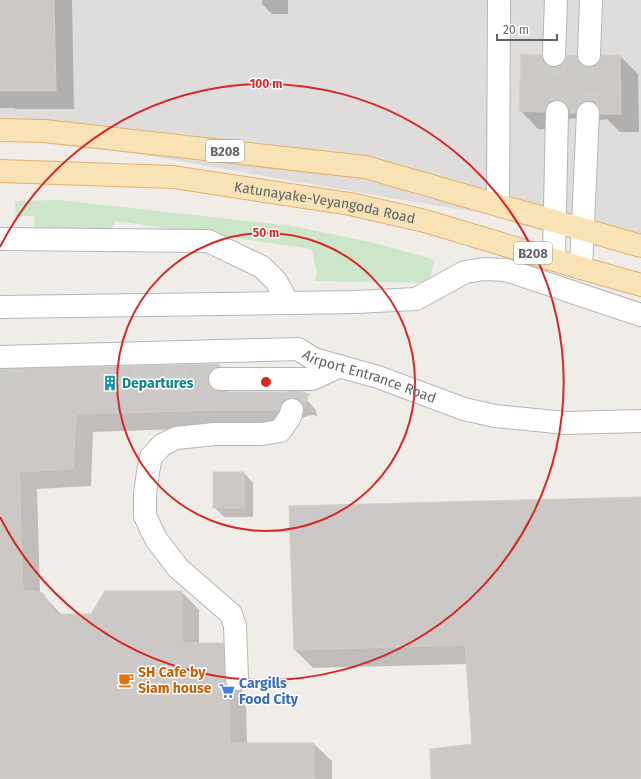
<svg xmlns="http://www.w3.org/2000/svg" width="641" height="779" font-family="'Fira Sans',sans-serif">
	<rect width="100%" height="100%" fill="#f0ede9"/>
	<path fill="#dfdddb" d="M 0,0 L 641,0 L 641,236 L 558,225 L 420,203 L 0,130 Z"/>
	<path fill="#cde5c8" d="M 59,200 L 292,226 L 375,243 L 435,260 L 428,283 L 314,281 L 317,274 L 312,249 L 116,221 L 108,234 L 42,230 L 36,227 L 34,224 L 35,216 L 16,216 L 15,201 Z"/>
	<g fill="#0003">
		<path d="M 0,0 L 72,0 L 74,109 L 16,109 L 14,108 L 0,108 Z"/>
		<path d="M 262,0 L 288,0 L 288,14 L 272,14 L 262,4 Z"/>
		<path d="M 541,56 L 554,68 L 561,67 L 576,56 L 589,69 L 620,56 L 638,74 L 639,132 L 620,132 L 607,119 L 601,120 L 589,131 L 576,118 L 569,119 L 564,124 L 563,130 L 538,129 L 520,110 Z"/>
		<path d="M 219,365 L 237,383 L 227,390 L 226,392 L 299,392 L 316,410 L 317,417 L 314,415 L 307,416 L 301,419 L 297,427 L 239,427 L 93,432 L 91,486 L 37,489 L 40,593 L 42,594 L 62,615 L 92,615 L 182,592 L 199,610 L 199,644 L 223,644 L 241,662 L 242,698 L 244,704 L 246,707 L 247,744 L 314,744 L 332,761 L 332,779 L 0,779 L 0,370 Z"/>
		<path d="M 244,473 L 253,483 L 253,517 L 224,517 L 214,507 Z"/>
		<path d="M 641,498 L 641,779 L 432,779 L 473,745 L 467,664 L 313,668 L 295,650 Z"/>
	</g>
	<g fill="#ccc8c5" stroke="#d5cec7">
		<path d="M 0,0 L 54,0 L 56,91 L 0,91 Z"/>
		<path d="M 521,54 L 542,55 L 543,60 L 547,65 L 554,67 L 560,66 L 564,62 L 567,55 L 577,55 L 578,61 L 582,65 L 589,67 L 595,66 L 599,62 L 602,55 L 620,55 L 621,114 L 600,114 L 599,108 L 595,103 L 588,101 L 583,102 L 578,106 L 575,113 L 569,113 L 568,106 L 564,102 L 558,100 L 551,101 L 546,106 L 544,112 L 519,111 Z"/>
		<path d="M 219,364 L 220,367 L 214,368 L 209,372 L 208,379 L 209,385 L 214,390 L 220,392 L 299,392 L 299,400 L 295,398 L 289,398 L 283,401 L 279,410 L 220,410 L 76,414 L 73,469 L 19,472 L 23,590 L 43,593 L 56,614 L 91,614 L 105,591 L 182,591 L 182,643 L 223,643 L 225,679 L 226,685 L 229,688 L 230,743 L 314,743 L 314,779 L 0,779 L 0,369 Z"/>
		<rect x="213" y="472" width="31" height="36"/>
		<path d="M 641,497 L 641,779 L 431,779 L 430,749 L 472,744 L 465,645 L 294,650 L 289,506 Z"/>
	</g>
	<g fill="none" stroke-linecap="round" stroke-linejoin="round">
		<g stroke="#cccbc8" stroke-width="22" stroke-dasharray="22 11" stroke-linecap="butt">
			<path d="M 554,55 L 557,112"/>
			<path d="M 588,113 L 589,55"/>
			<path d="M 0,380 L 220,379"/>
			<path d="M 292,410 L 299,390"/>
		</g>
		<defs>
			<g id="minor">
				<path d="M 554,55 L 556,0"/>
				<path d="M 589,55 L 591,0"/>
				<path d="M 498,204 L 499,0"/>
				<path d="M 0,239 L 208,241 L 262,267 L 276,281 L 288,303"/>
				<path d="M 554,259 L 557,112"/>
				<path d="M 581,268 L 588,113"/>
				<path d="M 0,307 L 355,302 L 416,299 L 465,272 L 484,269 L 506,270 L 641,315"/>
				<path id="s1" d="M 0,357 L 298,349 L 314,359 L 378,377 L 464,409 L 495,416 L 566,423 L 641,421"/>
				<path d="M 220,379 L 312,379 L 340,366"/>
				<path d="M 237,679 L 235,626 L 231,614 L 178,568 L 156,539 L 145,516 L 145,494 L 148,472 L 151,457 L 162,445 L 176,438 L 215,434 L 262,434 L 280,431 L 290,417 L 292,410"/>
			</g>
			<g id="major">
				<path d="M 0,130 L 44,131 L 365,167 L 641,246"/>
				<path id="s2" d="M 0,171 L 173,177 L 350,204 L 425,221 L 581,268 L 641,285"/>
			</g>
		</defs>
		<use href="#minor" stroke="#b4b6b9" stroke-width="24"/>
		<use href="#major" stroke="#e5ae6d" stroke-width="24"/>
		<use href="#minor" stroke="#fff" stroke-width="22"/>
		<use href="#major" stroke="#f8e2b6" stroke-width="22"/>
	</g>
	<g fill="none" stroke="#d62828" stroke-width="2">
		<circle cx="266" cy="382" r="149"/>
		<path d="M0 247A298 298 0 1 1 0 517"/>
	</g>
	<defs>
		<symbol id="building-bare" viewBox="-9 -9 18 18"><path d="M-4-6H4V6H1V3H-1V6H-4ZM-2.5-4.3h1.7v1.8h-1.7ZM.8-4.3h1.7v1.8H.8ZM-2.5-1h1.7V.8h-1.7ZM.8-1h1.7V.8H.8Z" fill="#0f9aa8" stroke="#fff" stroke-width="2.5" paint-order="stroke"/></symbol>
		<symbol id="cafe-bare" viewBox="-9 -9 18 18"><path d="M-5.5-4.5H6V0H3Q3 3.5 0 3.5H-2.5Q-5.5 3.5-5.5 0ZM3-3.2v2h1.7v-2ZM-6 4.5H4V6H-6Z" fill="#e8710a" stroke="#fff" stroke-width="2.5" paint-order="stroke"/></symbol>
		<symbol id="supermarket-bare" viewBox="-9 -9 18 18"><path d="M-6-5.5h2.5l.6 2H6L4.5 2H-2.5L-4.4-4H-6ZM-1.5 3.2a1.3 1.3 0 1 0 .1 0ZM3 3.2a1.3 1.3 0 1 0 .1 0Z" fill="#3f7fe0" stroke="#fff" stroke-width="2.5" paint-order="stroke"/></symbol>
	</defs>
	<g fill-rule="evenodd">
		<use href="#building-bare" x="99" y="372" width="22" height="22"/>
		<use href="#cafe-bare" x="115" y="669" width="22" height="22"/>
		<use href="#supermarket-bare" x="216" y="680" width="22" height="22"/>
	</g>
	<g text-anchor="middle" stroke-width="3" stroke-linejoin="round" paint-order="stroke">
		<g fill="#fff" stroke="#909295" stroke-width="1">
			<rect x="206" y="140" width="38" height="22" rx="3"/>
			<rect x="514" y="242" width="38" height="22" rx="3"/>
		</g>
		<g font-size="13" font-weight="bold" fill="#606467">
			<text x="225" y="156">B208</text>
			<text x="533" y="258">B208</text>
		</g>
		<g font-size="14" fill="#606467" stroke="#fff">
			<text dy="5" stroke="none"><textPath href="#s2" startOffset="327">Katunayake-Veyangoda Road</textPath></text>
			<text dy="5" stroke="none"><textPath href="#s1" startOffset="375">Airport Entrance Road</textPath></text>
		</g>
		<g font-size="14" font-weight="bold" fill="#0d838f" stroke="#fff" text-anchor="start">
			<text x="122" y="388">Departures</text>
		</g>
		<g font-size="14" font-weight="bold" fill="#c56008" stroke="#fff" text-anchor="start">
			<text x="138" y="677">SH Cafe by<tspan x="138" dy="16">Siam house</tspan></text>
		</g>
		<g font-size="14" font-weight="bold" fill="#366cbe" stroke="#fff" text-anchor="start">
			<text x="239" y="688">Cargills<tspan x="239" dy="16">Food City</tspan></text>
		</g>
	</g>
	<circle cx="266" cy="382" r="6" fill="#d62828" stroke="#fff" stroke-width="2"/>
	<g font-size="12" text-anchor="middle" font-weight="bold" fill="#d62828" stroke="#fff" stroke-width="3" stroke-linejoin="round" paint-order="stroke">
		<text x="266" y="88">100 m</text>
		<text x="266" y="237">50 m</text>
	</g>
	<path d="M497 34v6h60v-6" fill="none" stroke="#606467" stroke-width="2"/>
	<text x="503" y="34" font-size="12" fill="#606467" stroke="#ffffff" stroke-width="3" paint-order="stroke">20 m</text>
</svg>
